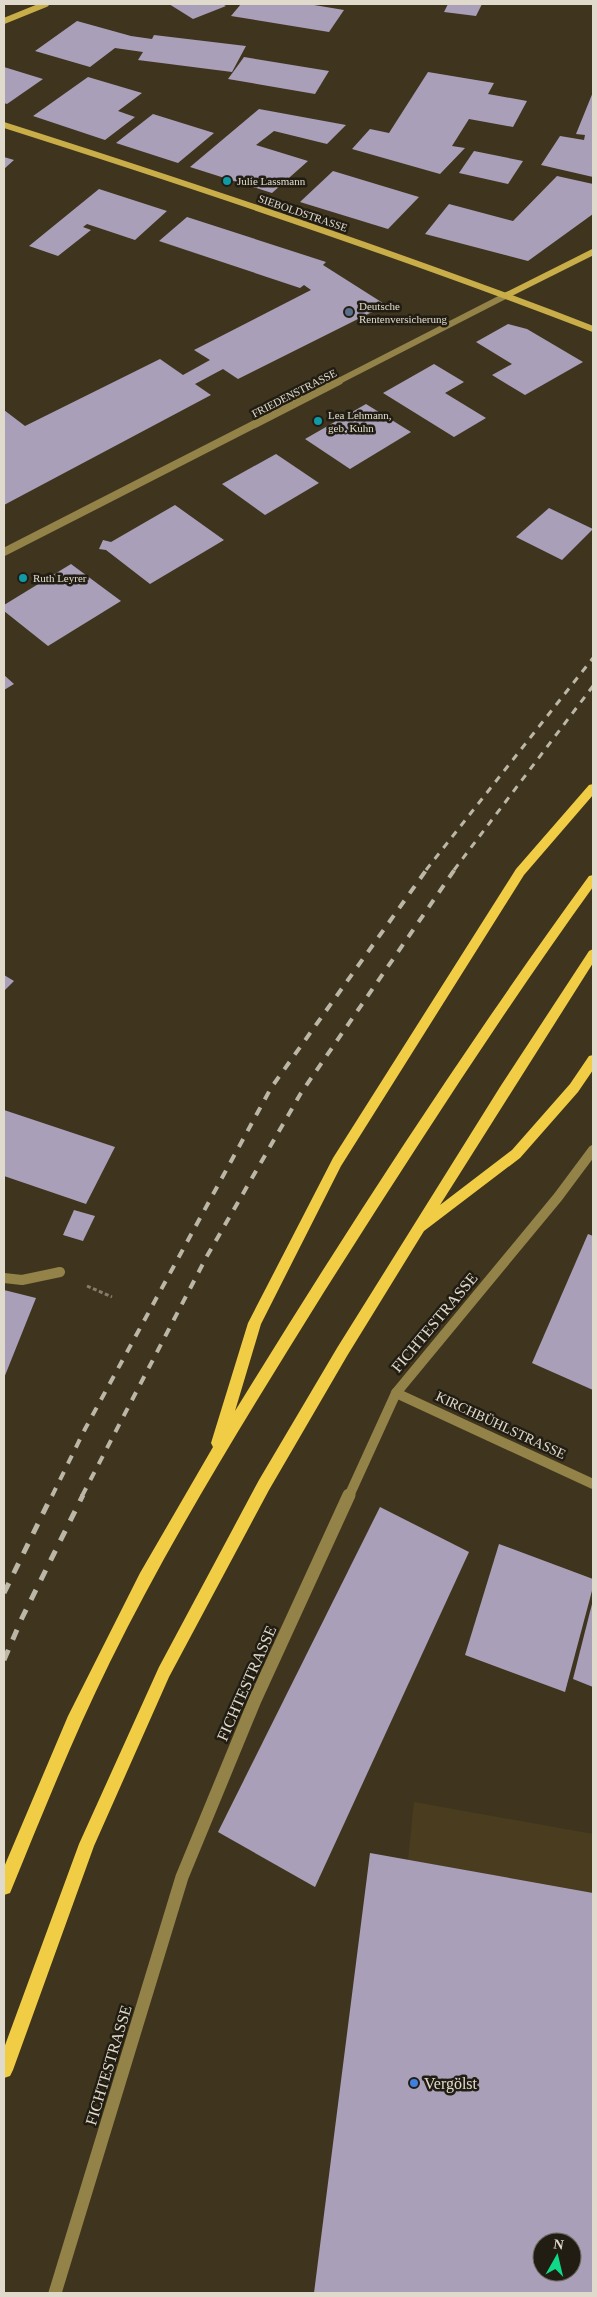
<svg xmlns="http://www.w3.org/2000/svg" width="597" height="2297" font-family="Georgia,serif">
	<rect width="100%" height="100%" fill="#3f351e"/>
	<path fill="#4a3d1f" d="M 414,1802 L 593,1834 L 593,1893 L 408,1860 Z"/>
	<g fill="#a99fb9" fill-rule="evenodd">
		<path d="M 169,4 L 222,4 L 226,6 L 193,19 Z"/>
		<path d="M 241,4 L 308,4 L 344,10 L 329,32 L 231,16 Z"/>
		<path d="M 448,4 L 482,4 L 476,16 L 444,12 Z"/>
		<path d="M 77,21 L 131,36 L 152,39 L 154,35 L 246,46 L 232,72 L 138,60 L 143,52 L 115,48 L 90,67 L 35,51 Z"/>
		<path d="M 244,57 L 329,71 L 315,94 L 228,79 Z"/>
		<path d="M 4,67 L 43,79 L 7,104 L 4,103 Z"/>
		<path d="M 428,72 L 494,83 L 488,94 L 527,101 L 513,127 L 469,119 L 452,146 L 465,148 L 440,174 L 352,149 L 370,129 L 389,133 Z"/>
		<path d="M 88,77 L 142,93 L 118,111 L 135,117 L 105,140 L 33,116 Z"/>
		<path d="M 593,92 L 593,177 L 541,165 L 560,136 L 584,140 L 585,135 L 576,134 Z"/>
		<path d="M 259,109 L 346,125 L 327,144 L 274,131 L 256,145 L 308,161 L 272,193 L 190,167 Z"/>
		<path d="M 153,114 L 214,133 L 178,163 L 116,143 Z"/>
		<path d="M 474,151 L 523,161 L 508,184 L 459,173 Z"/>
		<path d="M 4,157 L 14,160 L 4,169 Z"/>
		<path d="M 333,171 L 419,197 L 388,229 L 300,202 Z"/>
		<path d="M 557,176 L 593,184 L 593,214 L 528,261 L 425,234 L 449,204 L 513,221 Z"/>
		<path d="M 99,189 L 167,211 L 135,240 L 87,224 L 83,227 L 91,230 L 58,256 L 29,246 Z"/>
		<path d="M 187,217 L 326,262 L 323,265 L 386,305 L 238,379 L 223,369 L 195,384 L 211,395 L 4,505 L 4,410 L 25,426 L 160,359 L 183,375 L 210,360 L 194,350 L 311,290 L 304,285 L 300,288 L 159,241 Z"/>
		<path d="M 508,324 L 527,329 L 583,362 L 525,395 L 492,375 L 512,364 L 476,342 Z"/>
		<path d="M 434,364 L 464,382 L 445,393 L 486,418 L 454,437 L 383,393 Z"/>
		<path d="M 366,404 L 411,432 L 350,469 L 305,439 Z"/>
		<path d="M 276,454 L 319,483 L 265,515 L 222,484 Z"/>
		<path d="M 175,505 L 224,540 L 150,584 L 106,550 L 99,549 L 103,540 L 111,542 Z"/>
		<path d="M 549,508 L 593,529 L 562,560 L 516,537 Z"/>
		<path d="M 71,564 L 121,601 L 48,646 L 4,611 L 4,605 Z"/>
		<path d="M 4,675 L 14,684 L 4,690 Z"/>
		<path d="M 4,975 L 14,981 L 4,991 Z"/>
		<path d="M 4,1110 L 115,1147 L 86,1204 L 4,1176 Z"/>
		<path d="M 74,1210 L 95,1216 L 83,1241 L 63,1235 Z"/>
		<path d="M 588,1234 L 593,1236 L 593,1390 L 532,1363 Z"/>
		<path d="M 4,1290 L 36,1298 L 4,1378 Z"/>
		<path d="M 380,1507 L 469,1552 L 315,1887 L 218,1832 Z"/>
		<path d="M 499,1544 L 593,1579 L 593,1587 L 565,1692 L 465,1655 Z"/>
		<path d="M 593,1600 L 593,1687 L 573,1679 Z"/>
		<path d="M 370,1853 L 593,1893 L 593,2293 L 314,2293 ZM 542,2242 L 572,2242 L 572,2272 L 542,2272 Z"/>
	</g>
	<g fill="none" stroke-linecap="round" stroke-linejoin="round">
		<path stroke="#857d6a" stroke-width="3" stroke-dasharray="4 2.5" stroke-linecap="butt" d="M 87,1286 L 112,1297"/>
		<path stroke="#938348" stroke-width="6" d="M 337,382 L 507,295"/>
		<path stroke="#938348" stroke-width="8" d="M 4,552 L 339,381"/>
		<g stroke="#938348" stroke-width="10">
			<path d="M 4,1278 L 22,1280 L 60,1272"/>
			<path d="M 396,1393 L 593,1484"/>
			<path d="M 349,1496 L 396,1393 L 558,1197 L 593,1150"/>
		</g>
		<path stroke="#938348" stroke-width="13" d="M 55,2293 L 182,1877 L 255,1700 L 349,1495"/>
		<g stroke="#c8ad49" stroke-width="6">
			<path d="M 4,21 L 46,4"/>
			<path d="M 4,125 C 202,188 399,254 593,329"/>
			<path d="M 507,295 L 593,252"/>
		</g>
		<g fill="#f1cd45" fill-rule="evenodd">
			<path d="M 593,784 L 593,795 L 524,875 L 341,1166 L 261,1324 L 235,1411 C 347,1229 463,1049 589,876 L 593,875 L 593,887 C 498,1019 411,1155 324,1292 C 249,1413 173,1534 110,1662 C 73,1737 42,1815 10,1893 L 4,1895 L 4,1867 L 68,1716 L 140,1573 L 213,1447 L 211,1443 L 248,1323 L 333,1158 L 516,869 L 589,785 Z"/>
			<path d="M 593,949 L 593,963 L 440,1205 L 512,1150 L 570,1084 L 589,1056 L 593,1055 L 593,1070 L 578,1092 L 520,1158 L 424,1231 L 347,1356 L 269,1490 L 169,1677 L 94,1846 L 13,2070 L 10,2076 L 4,2078 L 4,2048 L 79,1844 L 159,1667 L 259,1480 L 337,1348 L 500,1087 L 589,951 Z"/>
		</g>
		<g stroke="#bcb6a6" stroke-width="3" stroke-dasharray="7 7" stroke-linecap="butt">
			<path d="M 426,870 L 593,658"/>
			<path d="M 454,870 L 593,686"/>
		</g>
		<g stroke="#bcb6a6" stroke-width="4" stroke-dasharray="9 9" stroke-linecap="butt">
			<path d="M 52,1496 L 85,1429 L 271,1088 L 427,869"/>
			<path d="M 82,1496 L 207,1256 L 301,1093 L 455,869"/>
		</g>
		<g stroke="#bcb6a6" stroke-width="5" stroke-dasharray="11 11" stroke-linecap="butt">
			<path d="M 4,1593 L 52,1495"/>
			<path d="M 4,1660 L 22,1618 L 83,1495"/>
		</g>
	</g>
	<g fill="#0f9aa8" stroke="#221d13" stroke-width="2">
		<circle cx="227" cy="181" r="5"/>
		<circle cx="318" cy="421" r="5"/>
		<circle cx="23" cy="578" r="5"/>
	</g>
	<circle fill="#5c6f8a" stroke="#221d13" stroke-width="2" cx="349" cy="312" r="5"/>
	<circle fill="#3f7fe0" stroke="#221d13" stroke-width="2" cx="414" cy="2083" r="5"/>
	<g text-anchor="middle" stroke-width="5" stroke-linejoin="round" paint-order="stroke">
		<g font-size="11" fill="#e0dacc" stroke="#221d13" text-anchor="start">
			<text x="237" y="185">Julie Lassmann</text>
			<text x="359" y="310">Deutsche<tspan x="359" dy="13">Rentenversicherung</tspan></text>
			<text x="328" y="419">Lea Lehmann,<tspan x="328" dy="13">geb. Kuhn</tspan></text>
			<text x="33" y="582">Ruth Leyrer</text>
		</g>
		<g font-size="11" fill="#e0dacc" stroke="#221d13">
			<text transform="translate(303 213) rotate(19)" y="4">SIEBOLDSTRASSE</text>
			<text transform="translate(294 393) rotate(-27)" y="4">FRIEDENSTRASSE</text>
		</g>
		<g font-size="14" fill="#e0dacc" stroke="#221d13">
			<text transform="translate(501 1425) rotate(25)" y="5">KIRCHBÜHLSTRASSE</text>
		</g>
		<g font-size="16" fill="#e0dacc" stroke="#221d13">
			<text transform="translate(434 1322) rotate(-50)" y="6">FICHTESTRASSE</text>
			<text transform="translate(246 1683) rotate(-66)" y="6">FICHTESTRASSE</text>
			<text transform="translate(108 2065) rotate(-73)" y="6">FICHTESTRASSE</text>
		</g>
		<g font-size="16" fill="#e0dacc" stroke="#221d13" text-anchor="start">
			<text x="424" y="2089">Vergölst</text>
		</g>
	</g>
	<rect width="597" height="2297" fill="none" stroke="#e0dacc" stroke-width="10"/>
	<g transform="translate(557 2257) rotate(8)"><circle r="24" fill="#221d13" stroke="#6e695d"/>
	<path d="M0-4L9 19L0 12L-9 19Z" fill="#10d98a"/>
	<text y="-8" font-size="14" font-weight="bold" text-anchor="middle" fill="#e0dacc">N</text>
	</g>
</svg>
